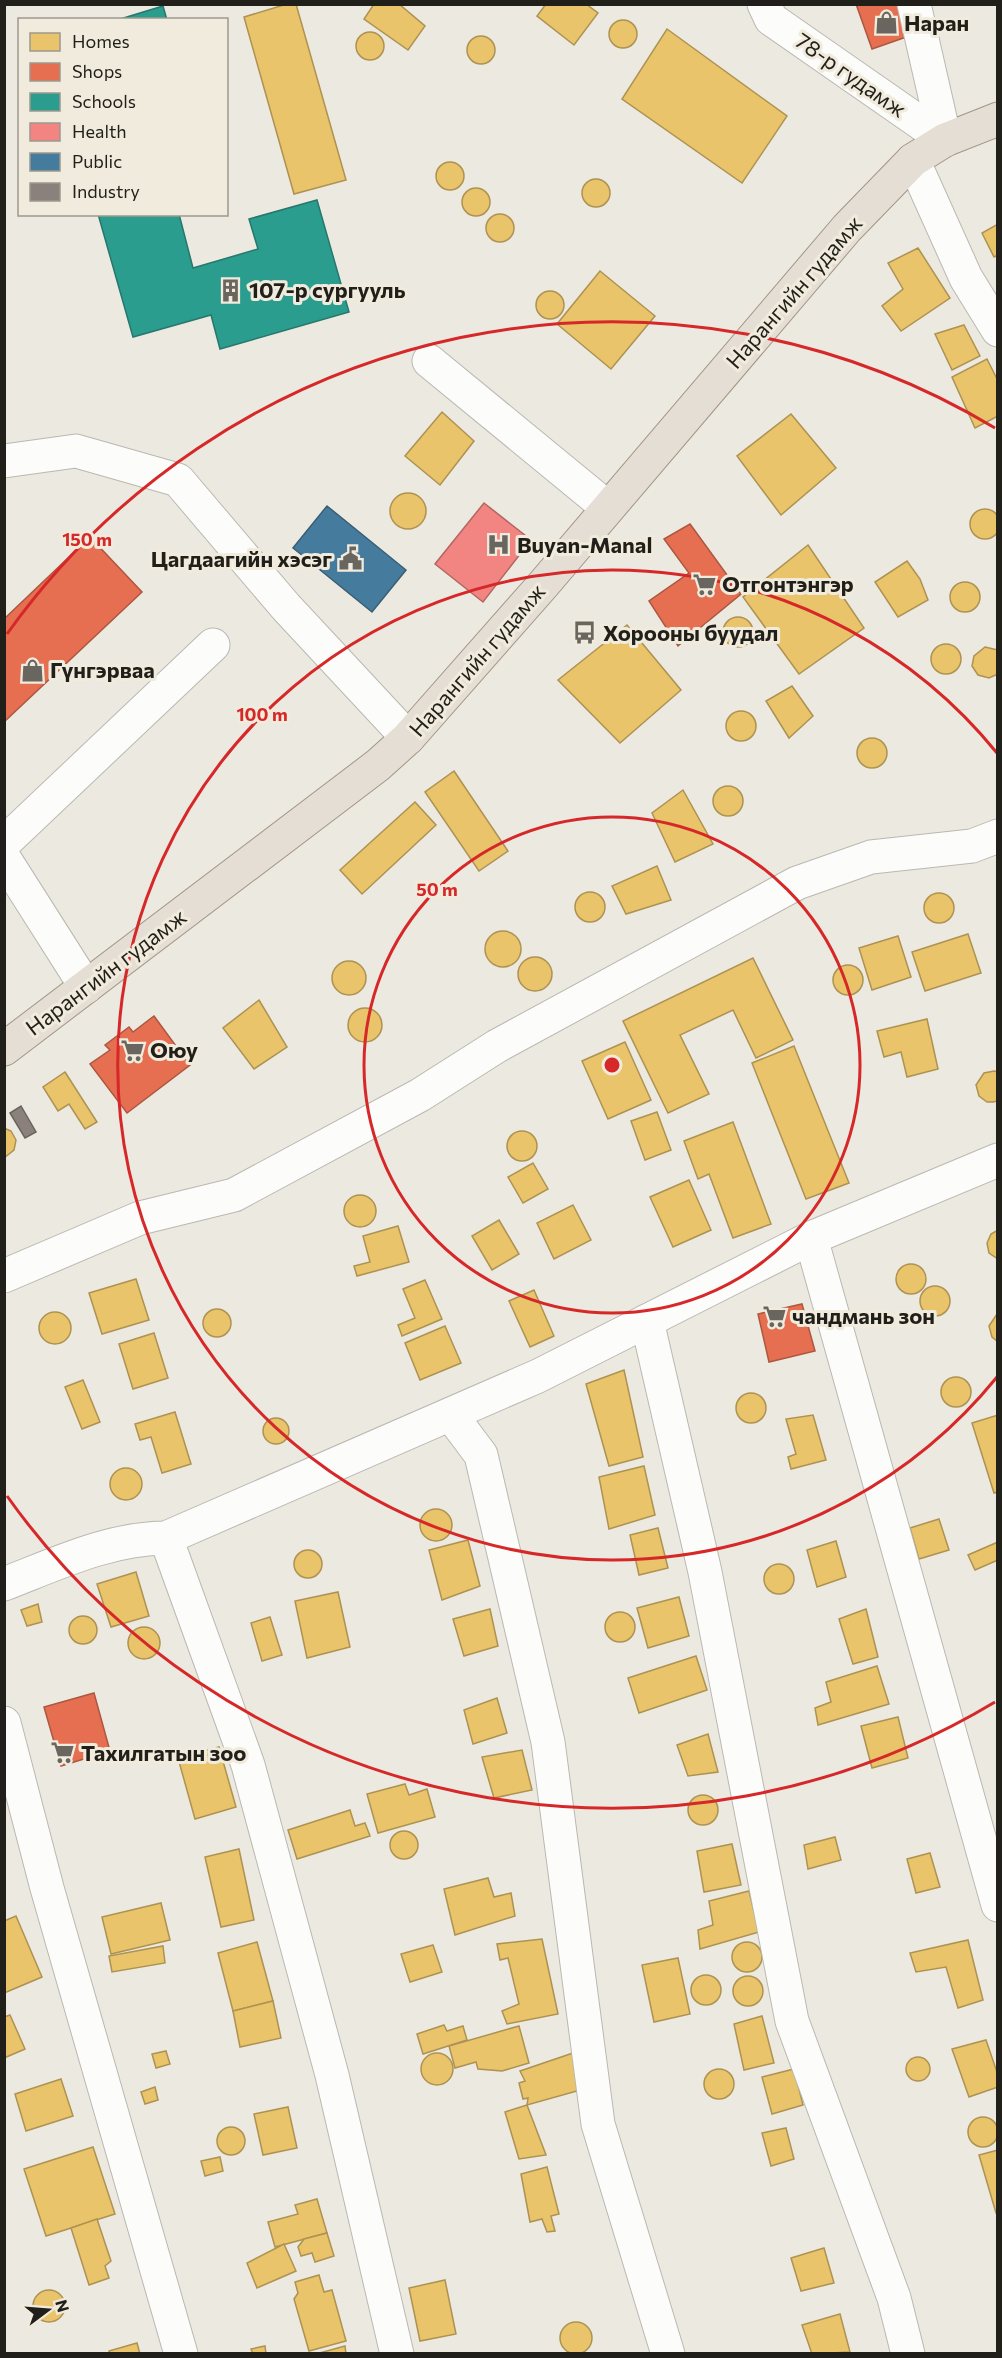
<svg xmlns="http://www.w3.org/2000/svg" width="1002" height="2358" font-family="Commissioner,sans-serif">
	<rect width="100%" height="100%" fill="#ece9e0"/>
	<g fill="#e9c46a" stroke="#ad9252" stroke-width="1.5">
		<path d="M 287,4 L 296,4 L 346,180 L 294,194 L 244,17 Z"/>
		<path d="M 374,4 L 399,4 L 425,26 L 408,50 L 364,19 Z"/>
		<path d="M 546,4 L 586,4 L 598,13 L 574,45 L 537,16 Z"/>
		<circle cx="623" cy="34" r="14"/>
		<path d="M 667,29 L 787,116 L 742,183 L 622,99 Z"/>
		<circle cx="370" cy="46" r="14"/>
		<circle cx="481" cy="50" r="14"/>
		<circle cx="450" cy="176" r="14"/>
		<circle cx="596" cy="193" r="14"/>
		<circle cx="476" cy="202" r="14"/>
		<circle cx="500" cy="228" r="14"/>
		<path d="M 998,224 L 998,255 L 994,257 L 982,233 Z"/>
		<path d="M 918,248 L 950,298 L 901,331 L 882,306 L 903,289 L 888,263 Z"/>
		<path d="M 600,271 L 655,316 L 611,369 L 557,324 Z"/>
		<circle cx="550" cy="305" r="14"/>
		<path d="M 964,325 L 980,356 L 952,370 L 935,334 Z"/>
		<path d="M 987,359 L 998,381 L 998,416 L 975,428 L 952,377 Z"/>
		<path d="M 442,412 L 474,441 L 440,485 L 405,456 Z"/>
		<path d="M 791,414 L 836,468 L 781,515 L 737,456 Z"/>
		<circle cx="408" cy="511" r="18"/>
		<circle cx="985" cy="524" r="15"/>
		<path d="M 808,545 L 864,628 L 799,674 L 743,597 Z"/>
		<path d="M 907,561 L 920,579 L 928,600 L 898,617 L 875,582 Z"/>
		<circle cx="965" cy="597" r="15"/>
		<circle cx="738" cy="632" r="15"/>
		<path d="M 627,625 L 681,690 L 620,743 L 558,680 Z"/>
		<circle cx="946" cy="659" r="15"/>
		<path d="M 985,647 L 998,650 L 998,674 L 989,678 L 978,675 L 972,666 L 974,656 Z"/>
		<path d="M 792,686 L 813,716 L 789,738 L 766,701 Z"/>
		<circle cx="741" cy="726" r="15"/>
		<circle cx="872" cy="753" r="15"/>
		<path d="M 454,771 L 508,851 L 479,871 L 425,792 Z"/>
		<circle cx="728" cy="801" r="15"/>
		<path d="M 683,790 L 713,844 L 675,862 L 652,813 Z"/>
		<path d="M 415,802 L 436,825 L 362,894 L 340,870 Z"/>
		<path d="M 657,866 L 671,900 L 626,914 L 612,886 Z"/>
		<circle cx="590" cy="907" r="15"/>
		<circle cx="939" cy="908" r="15"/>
		<circle cx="503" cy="949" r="18"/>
		<path d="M 968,934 L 981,973 L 925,991 L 912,952 Z"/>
		<path d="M 898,936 L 911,977 L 872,990 L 859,948 Z"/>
		<circle cx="535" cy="974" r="17"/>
		<path d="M 753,958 L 793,1040 L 756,1058 L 733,1010 L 680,1035 L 709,1094 L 668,1113 L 623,1021 Z"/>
		<circle cx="349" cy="978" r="17"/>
		<circle cx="848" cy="980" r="15"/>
		<path d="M 259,1000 L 287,1047 L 254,1069 L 223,1028 Z"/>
		<circle cx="365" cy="1025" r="17"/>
		<path d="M 927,1019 L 938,1069 L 907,1077 L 901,1052 L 884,1057 L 877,1031 Z"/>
		<path d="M 625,1042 L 651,1100 L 608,1119 L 582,1061 Z"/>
		<path d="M 794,1046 L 849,1183 L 806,1199 L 752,1063 Z"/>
		<path d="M 994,1071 L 998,1072 L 998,1101 L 993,1102 L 987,1102 L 979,1096 L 976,1085 L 984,1073 Z"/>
		<path d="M 65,1072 L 97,1122 L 85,1129 L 69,1104 L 58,1111 L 43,1087 Z"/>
		<path d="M 657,1112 L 671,1150 L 645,1160 L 631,1121 Z"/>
		<path d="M 733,1122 L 771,1224 L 733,1238 L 709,1174 L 698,1179 L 684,1141 Z"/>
		<path d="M 4,1128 L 11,1131 L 16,1140 L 14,1150 L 4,1158 Z"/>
		<circle cx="522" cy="1146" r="15"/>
		<path d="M 533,1163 L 548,1189 L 523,1203 L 508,1177 Z"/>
		<path d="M 689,1180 L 711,1230 L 673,1247 L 650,1197 Z"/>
		<circle cx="360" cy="1211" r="16"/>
		<path d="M 573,1205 L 591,1240 L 554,1259 L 537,1223 Z"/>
		<path d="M 499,1220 L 519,1254 L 492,1270 L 472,1236 Z"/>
		<path d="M 398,1226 L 409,1262 L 357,1276 L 354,1266 L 370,1262 L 363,1236 Z"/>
		<path d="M 998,1230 L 998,1259 L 989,1253 L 987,1243 L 991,1234 Z"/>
		<circle cx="911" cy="1279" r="15"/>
		<path d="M 136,1279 L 149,1320 L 102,1334 L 89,1293 Z"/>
		<path d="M 425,1280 L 442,1319 L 402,1336 L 398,1325 L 415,1318 L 403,1289 Z"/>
		<circle cx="935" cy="1301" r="15"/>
		<path d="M 534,1290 L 554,1336 L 530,1347 L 509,1301 Z"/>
		<circle cx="217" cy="1323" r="14"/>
		<circle cx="55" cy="1328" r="16"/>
		<path d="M 997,1314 L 998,1314 L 998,1342 L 992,1337 L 989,1326 Z"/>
		<path d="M 445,1326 L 461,1363 L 420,1380 L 405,1343 Z"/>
		<path d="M 154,1333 L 168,1378 L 133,1389 L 119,1344 Z"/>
		<path d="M 624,1370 L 643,1457 L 609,1466 L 586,1384 Z"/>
		<circle cx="956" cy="1392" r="15"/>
		<path d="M 83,1380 L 100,1422 L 82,1429 L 65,1387 Z"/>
		<circle cx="751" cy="1408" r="15"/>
		<path d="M 175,1412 L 191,1464 L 162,1473 L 151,1437 L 140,1440 L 135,1424 Z"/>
		<path d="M 813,1415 L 826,1460 L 791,1469 L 788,1457 L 796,1454 L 786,1419 Z"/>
		<path d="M 998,1415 L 998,1492 L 994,1493 L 972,1423 Z"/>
		<circle cx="276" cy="1431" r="13"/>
		<path d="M 644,1466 L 655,1515 L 609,1529 L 599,1477 Z"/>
		<circle cx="126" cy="1484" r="16"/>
		<circle cx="436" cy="1525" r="16"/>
		<path d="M 939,1519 L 949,1550 L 919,1559 L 910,1528 Z"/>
		<path d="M 658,1528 L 668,1568 L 639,1575 L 630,1535 Z"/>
		<path d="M 468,1540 L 480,1586 L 442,1600 L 429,1550 Z"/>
		<path d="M 836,1541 L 846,1577 L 817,1587 L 807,1550 Z"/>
		<path d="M 998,1542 L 998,1560 L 975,1570 L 968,1555 Z"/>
		<circle cx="308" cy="1564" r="14"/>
		<circle cx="779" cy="1579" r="15"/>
		<path d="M 136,1572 L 149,1616 L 111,1627 L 97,1584 Z"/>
		<path d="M 338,1592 L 350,1647 L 307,1658 L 295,1601 Z"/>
		<path d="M 679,1597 L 689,1636 L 648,1648 L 637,1608 Z"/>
		<path d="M 38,1604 L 42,1622 L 27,1626 L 21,1610 Z"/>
		<path d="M 490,1609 L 498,1646 L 464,1656 L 453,1619 Z"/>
		<path d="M 866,1609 L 878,1657 L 853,1664 L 839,1619 Z"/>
		<circle cx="620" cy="1627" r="15"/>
		<circle cx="83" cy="1630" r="14"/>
		<path d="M 270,1617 L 282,1655 L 262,1661 L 251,1623 Z"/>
		<circle cx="144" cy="1643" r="16"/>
		<path d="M 696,1656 L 707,1690 L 639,1713 L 628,1678 Z"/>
		<path d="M 877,1666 L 889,1704 L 818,1725 L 815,1708 L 831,1702 L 826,1682 Z"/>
		<path d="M 497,1698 L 507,1733 L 473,1744 L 464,1710 Z"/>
		<path d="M 898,1717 L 908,1758 L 872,1768 L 861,1726 Z"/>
		<path d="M 708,1734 L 718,1772 L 688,1776 L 677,1745 Z"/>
		<path d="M 219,1747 L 236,1807 L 195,1819 L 178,1758 Z"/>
		<path d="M 522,1750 L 532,1790 L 494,1798 L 482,1757 Z"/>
		<path d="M 405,1784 L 409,1795 L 427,1789 L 435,1817 L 378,1833 L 367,1794 Z"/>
		<circle cx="703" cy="1810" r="15"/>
		<path d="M 350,1810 L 355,1826 L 365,1823 L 370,1836 L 297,1859 L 288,1830 Z"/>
		<circle cx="404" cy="1845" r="14"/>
		<path d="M 835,1837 L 841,1860 L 808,1869 L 804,1845 Z"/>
		<path d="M 732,1844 L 741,1885 L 704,1892 L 697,1851 Z"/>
		<path d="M 239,1849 L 254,1920 L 221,1927 L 205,1857 Z"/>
		<path d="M 930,1853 L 940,1887 L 916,1893 L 907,1859 Z"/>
		<path d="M 488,1878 L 494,1897 L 511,1893 L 515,1916 L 455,1935 L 444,1889 Z"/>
		<path d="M 749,1891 L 759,1932 L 700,1949 L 698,1930 L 713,1925 L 709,1901 Z"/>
		<path d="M 161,1903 L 170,1940 L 111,1954 L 102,1917 Z"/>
		<path d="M 16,1916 L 42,1977 L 4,1993 L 4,1921 Z"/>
		<path d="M 542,1939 L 558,2014 L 507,2024 L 502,2011 L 519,2004 L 508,1958 L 500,1960 L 497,1944 Z"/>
		<path d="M 968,1940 L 983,2000 L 958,2008 L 946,1967 L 916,1972 L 910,1953 Z"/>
		<circle cx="747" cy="1957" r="15"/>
		<path d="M 257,1942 L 273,2001 L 233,2011 L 218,1953 Z"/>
		<path d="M 433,1945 L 442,1972 L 410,1982 L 401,1954 Z"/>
		<path d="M 163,1946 L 165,1963 L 112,1972 L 109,1956 Z"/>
		<path d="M 678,1958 L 690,2014 L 654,2022 L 642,1965 Z"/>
		<circle cx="706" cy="1990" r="15"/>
		<circle cx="748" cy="1991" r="15"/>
		<path d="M 273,2001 L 281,2038 L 240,2047 L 233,2011 Z"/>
		<path d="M 10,2015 L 25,2049 L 4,2058 L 4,2017 Z"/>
		<path d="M 762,2016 L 774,2063 L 744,2070 L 734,2024 Z"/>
		<path d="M 444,2025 L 447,2031 L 463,2026 L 467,2040 L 423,2054 L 417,2034 Z"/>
		<path d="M 519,2026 L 529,2063 L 502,2071 L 478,2069 L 476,2062 L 455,2068 L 449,2046 Z"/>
		<path d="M 986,2040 L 998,2075 L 998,2087 L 969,2097 L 952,2049 Z"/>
		<path d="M 166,2051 L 170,2064 L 156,2068 L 152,2054 Z"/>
		<circle cx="437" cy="2069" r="16"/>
		<path d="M 573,2053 L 584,2089 L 527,2105 L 528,2098 L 523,2099 L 519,2083 L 525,2081 L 520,2071 Z"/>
		<circle cx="918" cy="2069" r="12"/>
		<circle cx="719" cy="2084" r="15"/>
		<path d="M 794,2069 L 803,2105 L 772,2114 L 762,2077 Z"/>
		<path d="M 61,2079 L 73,2116 L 26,2131 L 15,2094 Z"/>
		<path d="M 155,2087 L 158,2100 L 145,2104 L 141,2092 Z"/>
		<path d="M 527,2105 L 546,2155 L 519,2159 L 505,2112 Z"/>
		<path d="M 288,2107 L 297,2148 L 263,2155 L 254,2114 Z"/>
		<circle cx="983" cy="2132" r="15"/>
		<circle cx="231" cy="2141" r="14"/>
		<path d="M 786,2128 L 794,2159 L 771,2166 L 762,2133 Z"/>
		<path d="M 93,2147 L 115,2214 L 46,2236 L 24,2169 Z"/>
		<path d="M 998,2150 L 998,2213 L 996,2213 L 979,2155 Z"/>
		<path d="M 220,2157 L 223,2171 L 205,2176 L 201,2161 Z"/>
		<path d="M 547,2167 L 559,2214 L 551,2216 L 555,2231 L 547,2232 L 542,2219 L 530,2222 L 521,2174 Z"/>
		<path d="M 317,2199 L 327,2233 L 275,2247 L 268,2222 L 298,2214 L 295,2205 Z"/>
		<path d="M 97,2219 L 111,2261 L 105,2266 L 109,2278 L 89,2285 L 71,2228 Z"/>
		<path d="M 327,2233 L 334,2256 L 315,2262 L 312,2253 L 301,2256 L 298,2247 L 304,2239 Z"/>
		<path d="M 284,2244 L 296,2271 L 257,2288 L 247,2263 Z"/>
		<path d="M 824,2248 L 834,2283 L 801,2291 L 791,2258 Z"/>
		<path d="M 319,2275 L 324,2292 L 332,2290 L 346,2341 L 309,2351 L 294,2299 L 298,2293 L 295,2282 Z"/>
		<path d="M 445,2280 L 456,2334 L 420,2341 L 409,2288 Z"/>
		<circle cx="49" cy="2306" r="16"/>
		<path d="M 840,2314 L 850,2352 L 812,2354 L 802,2325 Z"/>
		<circle cx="576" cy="2338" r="16"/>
		<path d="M 137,2343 L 140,2354 L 110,2354 L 109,2351 Z"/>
		<path d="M 265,2346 L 266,2354 L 253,2354 L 251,2349 Z"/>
		<path d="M 345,2346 L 346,2354 L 316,2354 Z"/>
	</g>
	<g fill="#e76f51" stroke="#ac5740" stroke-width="1.5">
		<path d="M 856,4 L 902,4 L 912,35 L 872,49 Z"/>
		<path d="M 690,524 L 741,594 L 678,646 L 649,601 L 689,573 L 664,539 Z"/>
		<path d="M 90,537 L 142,592 L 4,722 L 4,619 Z"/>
		<path d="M 154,1016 L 190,1065 L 127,1113 L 90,1064 L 110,1050 L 105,1045 L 129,1027 L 133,1032 Z"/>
		<path d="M 802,1304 L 815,1351 L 769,1362 L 758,1314 Z"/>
		<path d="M 94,1693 L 110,1751 L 61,1766 L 44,1707 Z"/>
	</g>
	<g fill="#2a9d8f" stroke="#27776c" stroke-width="1.5">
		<path d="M 163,6 L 167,20 L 117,20 Z"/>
		<path d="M 317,200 L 349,312 L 220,349 L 211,315 L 133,337 L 98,214 L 179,214 L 193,268 L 258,249 L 249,219 Z"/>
	</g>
	<path fill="#f28482" stroke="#b36662" stroke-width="1.5" d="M 484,503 L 531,540 L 483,602 L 435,564 Z"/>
	<path fill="#457b9d" stroke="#3a5f75" stroke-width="1.5" d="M 327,506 L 406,570 L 372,612 L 293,548 Z"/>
	<path fill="#8a817c" stroke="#6a645e" stroke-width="1.5" d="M 21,1106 L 36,1132 L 25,1138 L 10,1113 Z"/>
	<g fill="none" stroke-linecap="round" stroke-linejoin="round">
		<defs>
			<g id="minor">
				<path d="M 764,4 L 771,19 L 945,140"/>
				<path d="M 914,4 L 945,140"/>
				<path d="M 913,160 L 966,278 L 998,330"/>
				<path d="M 429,361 L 608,508"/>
				<path d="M 4,461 L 76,451 L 178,480 L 286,607 L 408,738"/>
				<path d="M 4,843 L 213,645"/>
				<path d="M 4,858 L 86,987"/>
				<path d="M 811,1238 L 998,1905"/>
				<path d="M 4,1276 L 140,1218 L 234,1195 L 420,1095 L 497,1046 L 797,883 L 871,857 L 972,846 L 998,836"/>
				<path d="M 647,1321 L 705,1572 L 792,2021 L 894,2298 L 908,2354"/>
				<path d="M 451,1415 L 481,1455 L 548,1742 L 598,2124 L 668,2354"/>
				<path d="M 166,1538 L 248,1765 L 332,2075 L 397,2354"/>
				<path d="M 4,1584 C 56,1564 110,1538 166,1538 L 538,1376 L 811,1238 L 998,1160"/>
				<path d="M 4,1723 L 47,1888 L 181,2354"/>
			</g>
			<path id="major" d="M 4,1049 L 378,765 L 408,738 L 542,586 L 847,228 L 913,160 L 945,140 L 998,119"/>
		</defs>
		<use href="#minor" stroke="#bab8b1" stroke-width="35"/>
		<use href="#major" stroke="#a29684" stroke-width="35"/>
		<use href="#minor" stroke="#fcfcfa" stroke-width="33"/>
		<use href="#major" stroke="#e5ded5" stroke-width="33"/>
	</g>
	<g fill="none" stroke="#d62828" stroke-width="3">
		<circle cx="612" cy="1065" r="248"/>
		<path d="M997 1377A495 495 0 1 1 997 753"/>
		<path d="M995 1702A743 743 0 0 1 7 1496M7 634A743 743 0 0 1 995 428"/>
	</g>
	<defs>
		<symbol id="shop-bare" viewBox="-9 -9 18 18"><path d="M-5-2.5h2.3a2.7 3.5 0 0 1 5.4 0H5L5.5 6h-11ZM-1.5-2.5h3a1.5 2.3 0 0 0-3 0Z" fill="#68665f" stroke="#f0ebdc" stroke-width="2.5" paint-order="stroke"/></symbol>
		<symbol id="building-bare" viewBox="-9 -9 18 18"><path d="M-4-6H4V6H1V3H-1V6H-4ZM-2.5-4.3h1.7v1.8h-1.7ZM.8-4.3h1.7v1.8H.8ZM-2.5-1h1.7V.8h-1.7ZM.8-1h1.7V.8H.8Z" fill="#68665f" stroke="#f0ebdc" stroke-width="2.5" paint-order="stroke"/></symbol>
		<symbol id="hospital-bare" viewBox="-9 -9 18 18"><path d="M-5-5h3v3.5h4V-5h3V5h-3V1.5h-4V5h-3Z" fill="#68665f" stroke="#f0ebdc" stroke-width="2.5" paint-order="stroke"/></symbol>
		<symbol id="civic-bare" viewBox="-9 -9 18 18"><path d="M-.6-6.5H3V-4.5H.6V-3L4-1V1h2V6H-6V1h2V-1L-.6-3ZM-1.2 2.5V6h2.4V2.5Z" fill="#68665f" stroke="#f0ebdc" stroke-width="2.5" paint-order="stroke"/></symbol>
		<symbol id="supermarket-bare" viewBox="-9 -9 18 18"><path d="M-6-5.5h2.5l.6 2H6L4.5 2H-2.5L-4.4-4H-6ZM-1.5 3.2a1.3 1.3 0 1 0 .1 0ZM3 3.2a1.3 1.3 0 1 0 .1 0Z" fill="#68665f" stroke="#f0ebdc" stroke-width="2.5" paint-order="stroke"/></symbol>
		<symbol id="bus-bare" viewBox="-9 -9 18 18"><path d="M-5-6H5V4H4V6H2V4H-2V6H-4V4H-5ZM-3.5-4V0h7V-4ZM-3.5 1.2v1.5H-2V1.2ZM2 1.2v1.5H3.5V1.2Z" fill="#68665f" stroke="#f0ebdc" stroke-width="2.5" paint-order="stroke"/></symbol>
	</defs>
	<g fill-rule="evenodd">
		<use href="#shop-bare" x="870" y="6" width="33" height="33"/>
		<use href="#building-bare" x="214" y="274" width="33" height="33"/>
		<use href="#hospital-bare" x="482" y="528" width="33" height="33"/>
		<use href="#civic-bare" x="334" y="542" width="33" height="33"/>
		<use href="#supermarket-bare" x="688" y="568" width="33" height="33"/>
		<use href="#bus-bare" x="568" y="616" width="33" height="33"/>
		<use href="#shop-bare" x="16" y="654" width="33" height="33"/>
		<use href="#supermarket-bare" x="116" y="1034" width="33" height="33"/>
		<use href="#supermarket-bare" x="758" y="1300" width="33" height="33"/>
		<use href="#supermarket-bare" x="46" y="1736" width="33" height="33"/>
	</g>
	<g text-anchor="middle" stroke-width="6" stroke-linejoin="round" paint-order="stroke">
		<g font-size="22" font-weight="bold" fill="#211f19" stroke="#f0ebdc" text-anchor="start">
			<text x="904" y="31">Наран</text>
			<text x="249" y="298">107-р сургууль</text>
			<text x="517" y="553">Buyan-Manal</text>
			<text x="332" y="567" text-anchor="end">Цагдаагийн хэсэг</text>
			<text x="722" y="592">Отгонтэнгэр</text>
			<text x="603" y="641">Хорооны буудал</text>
			<text x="50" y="678">Гүнгэрваа</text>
			<text x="150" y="1058">Оюу</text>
			<text x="792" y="1324">чандмань зон</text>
			<text x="81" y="1761">Тахилгатын зоо</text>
		</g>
		<g font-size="22" fill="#211f19" stroke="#f0ebdc">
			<text transform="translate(851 75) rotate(35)" y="8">78-р гудамж</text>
			<text transform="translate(794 292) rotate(-49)" y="8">Нарангийн гудамж</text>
			<text transform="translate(477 660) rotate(-49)" y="8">Нарангийн гудамж</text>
			<text transform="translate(106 972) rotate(-37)" y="8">Нарангийн гудамж</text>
		</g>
	</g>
	<circle cx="612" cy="1065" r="9" fill="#d62828" stroke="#f0ebdc" stroke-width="3"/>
	<g font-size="18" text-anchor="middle" font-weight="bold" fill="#d62828" stroke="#f0ebdc" stroke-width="6" stroke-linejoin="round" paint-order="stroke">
		<text x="87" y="546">150 m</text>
		<text x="262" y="721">100 m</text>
		<text x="437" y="896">50 m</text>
	</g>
	<rect width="1002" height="2358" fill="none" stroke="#211f19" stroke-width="12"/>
	<rect x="18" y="18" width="210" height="198" fill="#f0ebdc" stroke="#9d998e" stroke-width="1.5"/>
	<rect x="30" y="33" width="30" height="18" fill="#e9c46a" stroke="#9d998e" stroke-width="1.5"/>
	<text x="72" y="48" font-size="18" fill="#211f19">Homes</text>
	<rect x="30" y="63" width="30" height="18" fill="#e76f51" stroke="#9d998e" stroke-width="1.5"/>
	<text x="72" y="78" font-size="18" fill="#211f19">Shops</text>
	<rect x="30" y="93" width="30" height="18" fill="#2a9d8f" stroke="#9d998e" stroke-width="1.5"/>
	<text x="72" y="108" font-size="18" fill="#211f19">Schools</text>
	<rect x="30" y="123" width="30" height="18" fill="#f28482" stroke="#9d998e" stroke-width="1.5"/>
	<text x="72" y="138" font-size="18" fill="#211f19">Health</text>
	<rect x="30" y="153" width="30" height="18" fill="#457b9d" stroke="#9d998e" stroke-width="1.5"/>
	<text x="72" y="168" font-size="18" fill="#211f19">Public</text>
	<rect x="30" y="183" width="30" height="18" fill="#8a817c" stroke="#9d998e" stroke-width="1.5"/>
	<text x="72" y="198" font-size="18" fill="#211f19">Industry</text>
	<g transform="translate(48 2310) rotate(74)" stroke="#f0ebdc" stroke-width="4.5" paint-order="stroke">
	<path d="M0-4.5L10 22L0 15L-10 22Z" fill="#211f19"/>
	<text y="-9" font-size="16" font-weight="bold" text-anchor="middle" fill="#211f19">N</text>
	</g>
</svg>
